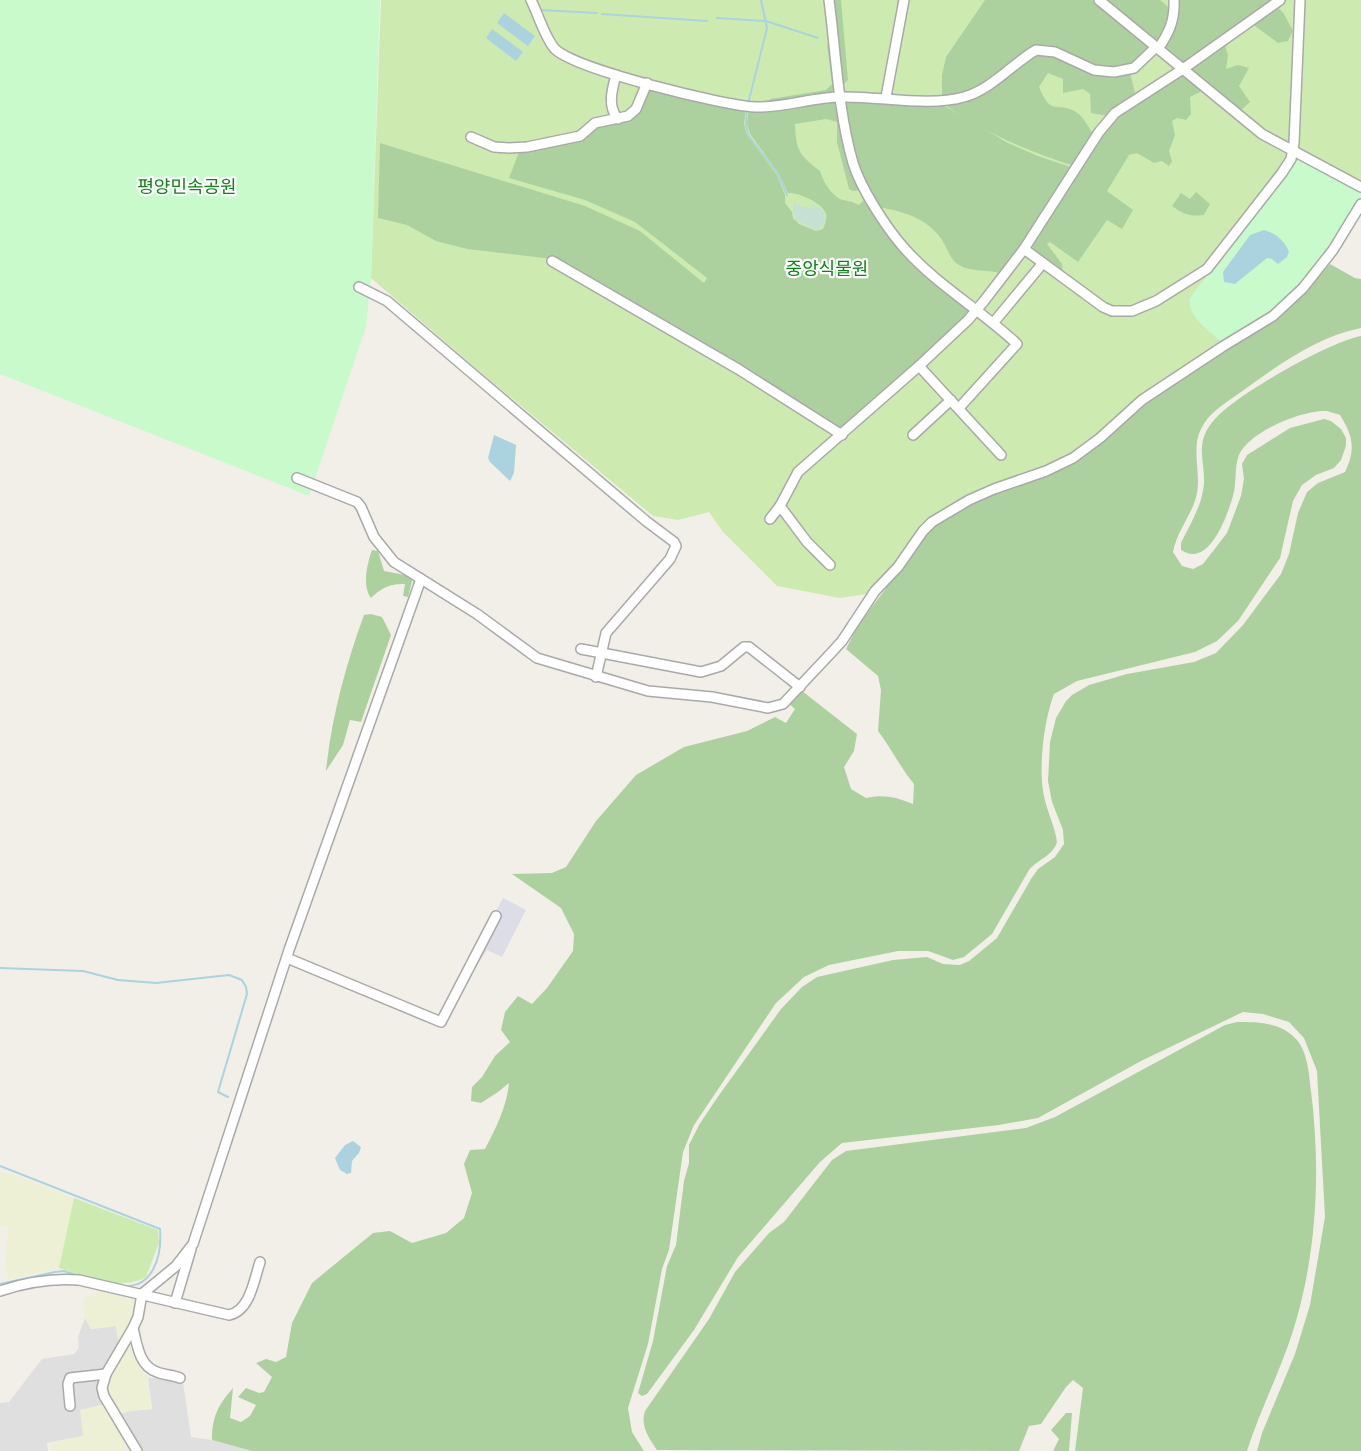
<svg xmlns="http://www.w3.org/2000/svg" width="1361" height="1451" font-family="Manrope,'Noto Sans KR',sans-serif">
	<rect width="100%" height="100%" fill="#f2efe9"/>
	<g fill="#e0dfdf">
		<path d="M 85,1318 L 91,1329 L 116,1326 L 119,1345 L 99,1377 L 105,1404 L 84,1436 L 47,1443 L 48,1451 L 0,1451 L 0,1403 L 9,1402 L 42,1359 L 74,1354 L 79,1348 L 78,1337 Z"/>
		<path d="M 148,1378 L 173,1378 L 183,1382 L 191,1437 L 212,1440 L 252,1451 L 142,1451 L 121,1414 L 130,1411 L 152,1409 Z"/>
	</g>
	<g fill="#eef0d5">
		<path d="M 0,1172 L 13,1174 L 74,1198 L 59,1268 L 7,1280 L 8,1270 L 5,1270 L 8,1227 L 0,1226 Z"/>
		<path d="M 98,1291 L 134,1299 L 135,1316 L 119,1345 L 116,1326 L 91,1329 L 85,1318 L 83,1303 L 85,1298 Z"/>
		<path d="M 132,1340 L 148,1378 L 152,1409 L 130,1411 L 121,1414 L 108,1390 L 109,1382 L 118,1360 Z"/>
		<path d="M 105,1404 L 133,1451 L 51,1451 L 50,1442 L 83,1436 L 80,1410 Z"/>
	</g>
	<g fill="#cdebb0">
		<path d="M 381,0 L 1361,0 L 1361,191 L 1232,335 L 1151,389 L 1069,457 L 946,510 L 910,545 L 876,588 L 867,594 L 840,598 L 777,586 L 723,532 L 709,512 L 678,520 L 653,516 L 478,370 L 371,278 Z"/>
		<path d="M 74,1198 L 158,1230 L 159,1243 L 146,1277 C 120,1292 86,1276 59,1268 Z"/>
	</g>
	<g fill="#add19e">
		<path d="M 833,0 L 841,0 L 848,80 L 843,85 Z"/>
		<path d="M 985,0 L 1096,0 L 1152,46 L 1132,66 L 1107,71 L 1041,47 C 1017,63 972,102 942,95 L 942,75 L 946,57 Z"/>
		<path d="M 1103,0 L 1160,0 L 1172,10 L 1159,44 Z"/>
		<path d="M 1177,0 L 1272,0 L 1183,63 L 1164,48 Z"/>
		<path d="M 1276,5 L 1284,14 L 1293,31 L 1288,41 L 1278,43 L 1251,23 Z"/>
		<path d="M 1224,42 L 1228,55 L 1226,69 L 1238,65 L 1249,68 L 1239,86 L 1250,102 L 1239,112 L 1190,69 Z"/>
		<path d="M 827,44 L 833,46 L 836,92 L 834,94 L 770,104 L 770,99 L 826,90 L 832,84 Z"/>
		<path d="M 1041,50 L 1094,72 L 1130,72 L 1135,93 L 1108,116 L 1091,113 L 1090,94 L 1083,89 L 1063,93 L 1063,79 L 1048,73 L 1039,87 C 1052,118 1055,100 1076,112 C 1084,117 1089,128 1094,136 L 1074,166 C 1028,151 980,132 940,101 L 957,100 Z"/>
		<path d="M 1180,75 L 1183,75 L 1204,90 L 1190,97 L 1191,114 L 1186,120 L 1177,118 L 1172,121 L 1175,135 L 1169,151 L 1172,161 L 1169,166 L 1162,161 L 1154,163 L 1137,153 L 1129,155 L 1107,191 L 1133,210 L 1122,229 L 1107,220 L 1078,262 L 1050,242 L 1047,244 L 1062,264 L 1063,274 L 1035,252 L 1031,244 L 1102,133 L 1117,115 Z"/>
		<path d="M 649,89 L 746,108 L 744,124 L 747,135 L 777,175 L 785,195 L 785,203 L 792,212 L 793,218 L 799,224 L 816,231 L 823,229 C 825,224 827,219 826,214 C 823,203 798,192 788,193 L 779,174 L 750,134 L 747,123 L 749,109 L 836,100 L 863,190 L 853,191 L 849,189 L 837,142 L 837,122 L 826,119 L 795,124 C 796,150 799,155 820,171 C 823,181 830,193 840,199 C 845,201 852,201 859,205 L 867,197 L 893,237 L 966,306 L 968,313 L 966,319 L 843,429 L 739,366 L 553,259 L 467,249 L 436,241 L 407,225 L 378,218 L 380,143 L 585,206 L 640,231 L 704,283 L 707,278 L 635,222 L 585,200 L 509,178 L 519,152 L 549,144 L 597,125 L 627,120 Z"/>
		<path d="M 844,101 L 938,102 L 1008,143 L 1038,156 L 1074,168 L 1002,274 C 987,268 967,274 954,261 C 949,255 946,246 942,240 C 928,218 902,211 878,207 C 856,169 852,143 844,101 Z"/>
		<path d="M 1196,192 L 1210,204 L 1204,215 C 1190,217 1183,214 1172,206 L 1181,193 L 1190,199 Z"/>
		<path d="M 1330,264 L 1355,278 L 1361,279 L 1361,328 C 1316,337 1277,366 1241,392 C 1226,403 1209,412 1201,429 C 1191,448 1201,473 1197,493 C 1193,514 1177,530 1173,552 L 1182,566 L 1193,569 L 1203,564 L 1227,533 L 1241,496 L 1244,479 L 1242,464 L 1247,455 L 1290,428 L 1324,419 L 1331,421 L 1341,429 L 1346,438 L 1346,446 L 1341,460 L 1334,468 L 1316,475 L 1302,485 L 1293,501 L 1280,558 L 1238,621 L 1217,641 L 1195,652 L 1077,681 L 1054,694 C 1044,720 1038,768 1044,796 C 1047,812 1055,826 1057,842 C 1053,856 1038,859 1029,870 L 992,934 L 964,957 L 953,960 L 928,951 L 898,951 L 829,965 L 804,977 L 776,1003 L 694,1125 L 683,1152 L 669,1250 L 662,1269 L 648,1344 L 628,1408 L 632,1432 L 644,1451 L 252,1451 L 212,1440 C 212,1417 218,1405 233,1388 L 230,1418 L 241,1422 L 250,1416 L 256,1405 L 238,1397 L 246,1388 L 259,1393 L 264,1392 L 272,1377 L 256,1363 L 266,1359 L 276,1362 L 286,1357 L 292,1323 L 312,1283 L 373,1233 L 390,1231 L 412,1243 L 446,1233 L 464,1218 L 472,1193 L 464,1164 L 470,1150 L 485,1149 C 496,1128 507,1106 509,1083 L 498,1092 L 481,1103 L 471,1101 L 472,1087 L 482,1077 L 495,1056 L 510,1042 L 501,1030 L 505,1012 L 518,996 L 532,1004 L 547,988 L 573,951 L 574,934 L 561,908 L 512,874 L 552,873 L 566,867 L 596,821 L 636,775 L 684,747 L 747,731 L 775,717 L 786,723 L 795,709 L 789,704 L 802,691 L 857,734 L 854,751 L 844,767 L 851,789 L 866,798 C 884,794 896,797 913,804 L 914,784 C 900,767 891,748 878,731 L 881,690 L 878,676 L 846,649 L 858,625 L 930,531 L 946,517 L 981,498 L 1042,476 L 1120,426 L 1181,376 L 1289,309 Z"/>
		<path d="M 1361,336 L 1361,1451 L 1257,1451 L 1262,1433 L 1295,1354 L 1310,1305 L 1325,1217 L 1317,1071 L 1304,1038 L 1289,1022 L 1263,1014 L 1243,1012 L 1141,1061 L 1038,1118 L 999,1125 L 842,1143 L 820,1162 L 738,1257 L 694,1330 L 647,1394 L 642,1396 L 638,1393 L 653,1341 L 667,1266 L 676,1245 L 684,1181 L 689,1163 L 689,1145 L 699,1125 L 717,1098 L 781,1009 L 802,987 L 817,977 L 893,960 L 927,957 L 943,964 L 960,965 L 969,961 L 997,938 L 1031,879 L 1038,869 L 1055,857 L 1064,844 L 1063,830 L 1052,802 L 1048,781 L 1050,742 L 1056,718 L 1066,701 L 1072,695 L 1089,685 L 1127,674 L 1194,662 L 1216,653 L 1243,625 L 1281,574 L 1289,554 L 1298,513 L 1307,492 L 1318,483 L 1345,472 C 1356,449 1353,436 1340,415 C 1336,414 1331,412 1327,411 C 1304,409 1248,432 1239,455 C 1234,468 1237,483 1233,496 C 1227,516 1209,569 1181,550 L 1181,543 C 1190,524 1202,506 1204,484 C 1205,467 1198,450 1205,434 C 1207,429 1211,423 1215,419 C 1237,394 1329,342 1361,336 Z"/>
		<path d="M 372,550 L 378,551 L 384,571 L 411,576 L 412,582 L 408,597 L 403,596 L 405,584 C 389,584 383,587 371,598 C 362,586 367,564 372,550 Z"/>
		<path d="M 371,614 L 382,617 L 391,635 L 361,722 L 350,720 L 343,745 L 326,771 C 331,719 346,664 364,615 Z"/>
		<path d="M 1237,1022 C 1258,1022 1281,1022 1296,1039 C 1308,1052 1309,1075 1311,1091 C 1321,1171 1317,1255 1293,1331 C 1280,1372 1260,1410 1247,1451 L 1075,1451 L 1083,1388 L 1073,1380 L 1066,1387 L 1041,1424 L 1029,1426 L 1019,1451 L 657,1450 C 649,1438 640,1426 645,1411 L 709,1319 L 735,1272 L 769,1233 L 784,1222 L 832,1160 L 846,1151 L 1026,1128 L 1055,1117 L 1225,1025 Z"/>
		<path d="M 1066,1413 L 1072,1413 L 1069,1451 L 1053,1451 L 1059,1439 L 1051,1430 Z"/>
	</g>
	<path fill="#c6e0d4" d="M 793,201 L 803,207 L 813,208 L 812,204 L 819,207 L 824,213 L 825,221 L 821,228 L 816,230 L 796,220 L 793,211 Z"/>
	<g fill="#c8facc">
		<path d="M 0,0 L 380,0 L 371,278 L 366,327 L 309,496 L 0,374 Z"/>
		<path d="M 1301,152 L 1361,180 L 1361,213 C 1334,234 1318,267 1295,292 C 1275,313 1247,327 1222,343 C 1209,330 1187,317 1190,298 Z"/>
	</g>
	<path fill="#dddde8" d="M 503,898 L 526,910 L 502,957 L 487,950 L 476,967 L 470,960 Z"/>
	<g fill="#aad3df">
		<path d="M 504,13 L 535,36 L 528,46 L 497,23 Z"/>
		<path d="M 492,29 L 523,52 L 516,61 L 486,38 Z"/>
		<path d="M 1264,230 C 1277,234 1284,240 1289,252 L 1287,257 L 1278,264 L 1272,259 L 1267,258 L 1235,284 L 1224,282 L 1223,272 L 1250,235 Z"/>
		<path d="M 494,435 L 516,445 L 514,473 L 510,481 L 490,462 L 488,458 Z"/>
		<path d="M 353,1141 L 361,1147 L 359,1153 L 352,1161 L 351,1173 L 347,1174 L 340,1170 L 335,1158 L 345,1145 Z"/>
	</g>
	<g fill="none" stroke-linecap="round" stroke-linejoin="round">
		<g stroke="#aad3df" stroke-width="2">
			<path d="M 540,10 L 597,13"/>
			<path d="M 602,14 L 707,21"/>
			<path d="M 717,18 L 766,21 L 818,38"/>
			<path d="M 748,104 L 767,28 L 761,0"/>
			<path d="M 747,109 L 746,124 L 748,135 L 778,174 L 787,195"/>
			<path d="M 0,968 L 83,971 L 118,980 L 156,983 L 229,975 L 242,980 L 246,987 L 247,994 L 218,1092 L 228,1097"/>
			<path d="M 0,1166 L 160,1229 C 162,1254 154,1289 122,1286"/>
			<path d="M 0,1284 L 55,1272 L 64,1271 L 79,1276"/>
		</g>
		<defs>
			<g id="minor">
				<path d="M 531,0 C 538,14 545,38 555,49 C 577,70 722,105 755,107 C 784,108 813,97 841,97 C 879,96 929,107 964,97 C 992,89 1012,64 1036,50 L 1055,52 L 1094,70 L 1114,72 L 1134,68 L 1156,47"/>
				<path d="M 829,0 C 836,54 838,111 853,163 C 861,189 887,229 905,249 C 938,286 981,310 1017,344 L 959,408"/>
				<path d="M 1099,0 L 1262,134 L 1361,187"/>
				<path d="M 1158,49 C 1169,33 1175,20 1174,0"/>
				<path d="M 616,75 C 612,90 607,106 618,119"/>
				<path d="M 886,97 L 904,0"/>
				<path d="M 471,137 L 494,147 L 509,148 L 527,147 L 580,136 L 595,123 L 628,116 L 636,109 L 647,83"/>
				<path d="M 1024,249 L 1103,307 L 1112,311 L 1132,311 L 1156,301 L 1207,269 L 1282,173 L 1291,159 L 1294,143 L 1300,0"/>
				<path d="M 552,261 L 738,369 L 842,435"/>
				<path d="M 359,287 L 387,301 L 646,521 L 674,542 L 676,546 L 670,559 L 606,633 L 596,677"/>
				<path d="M 994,322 L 1043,263"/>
				<path d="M 919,366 L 1001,455"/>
				<path d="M 913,435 L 951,400"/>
				<path d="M 297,478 L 357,502 L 361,507 L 374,537 L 394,562 L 477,614 L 537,658 L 648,691 L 712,697 L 768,708 L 783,704 L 832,652 L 842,641 L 875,591 L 898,567 L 923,531 L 932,522 L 969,500 L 994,489 L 1046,471 L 1073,458 L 1100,438 L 1142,400 L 1222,347 L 1273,316 L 1303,288 L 1333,250 L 1361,204"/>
				<path d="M 780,506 L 807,542 L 830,565"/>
				<path d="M 770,519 L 780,506 L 798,472 L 919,366 L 968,320 L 984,301 L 1024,249 L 1099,132 L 1115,113 L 1183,69 L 1280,0"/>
				<path d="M 581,649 L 701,672 L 721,666 L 744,647 L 749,647 L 800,687"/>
				<path d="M 287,958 L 441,1022 L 496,916"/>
				<path d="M 0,1291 C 27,1282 51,1278 79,1280 L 229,1315 C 250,1311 254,1280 260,1262"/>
				<path d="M 175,1303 L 191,1249"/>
				<path d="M 133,1328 C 137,1344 139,1366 157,1372 C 164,1375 173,1375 180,1378"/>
				<path d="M 70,1406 L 68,1384 L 70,1378 L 106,1374"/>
				<path d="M 137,1451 L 104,1396 L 102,1388 L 106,1374 L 133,1328 L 138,1317 L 142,1294 L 176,1266 L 193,1244 L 289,950 L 421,579"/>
			</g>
		</defs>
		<use href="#minor" stroke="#a9a9a9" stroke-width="12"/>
		<use href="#minor" stroke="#fff" stroke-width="9"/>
	</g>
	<g text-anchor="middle" stroke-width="4.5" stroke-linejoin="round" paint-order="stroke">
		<g font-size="18" fill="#0c8416" stroke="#fff">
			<text x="187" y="193">평양민속공원</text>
			<text x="827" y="275">중앙식물원</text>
		</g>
	</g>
</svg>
